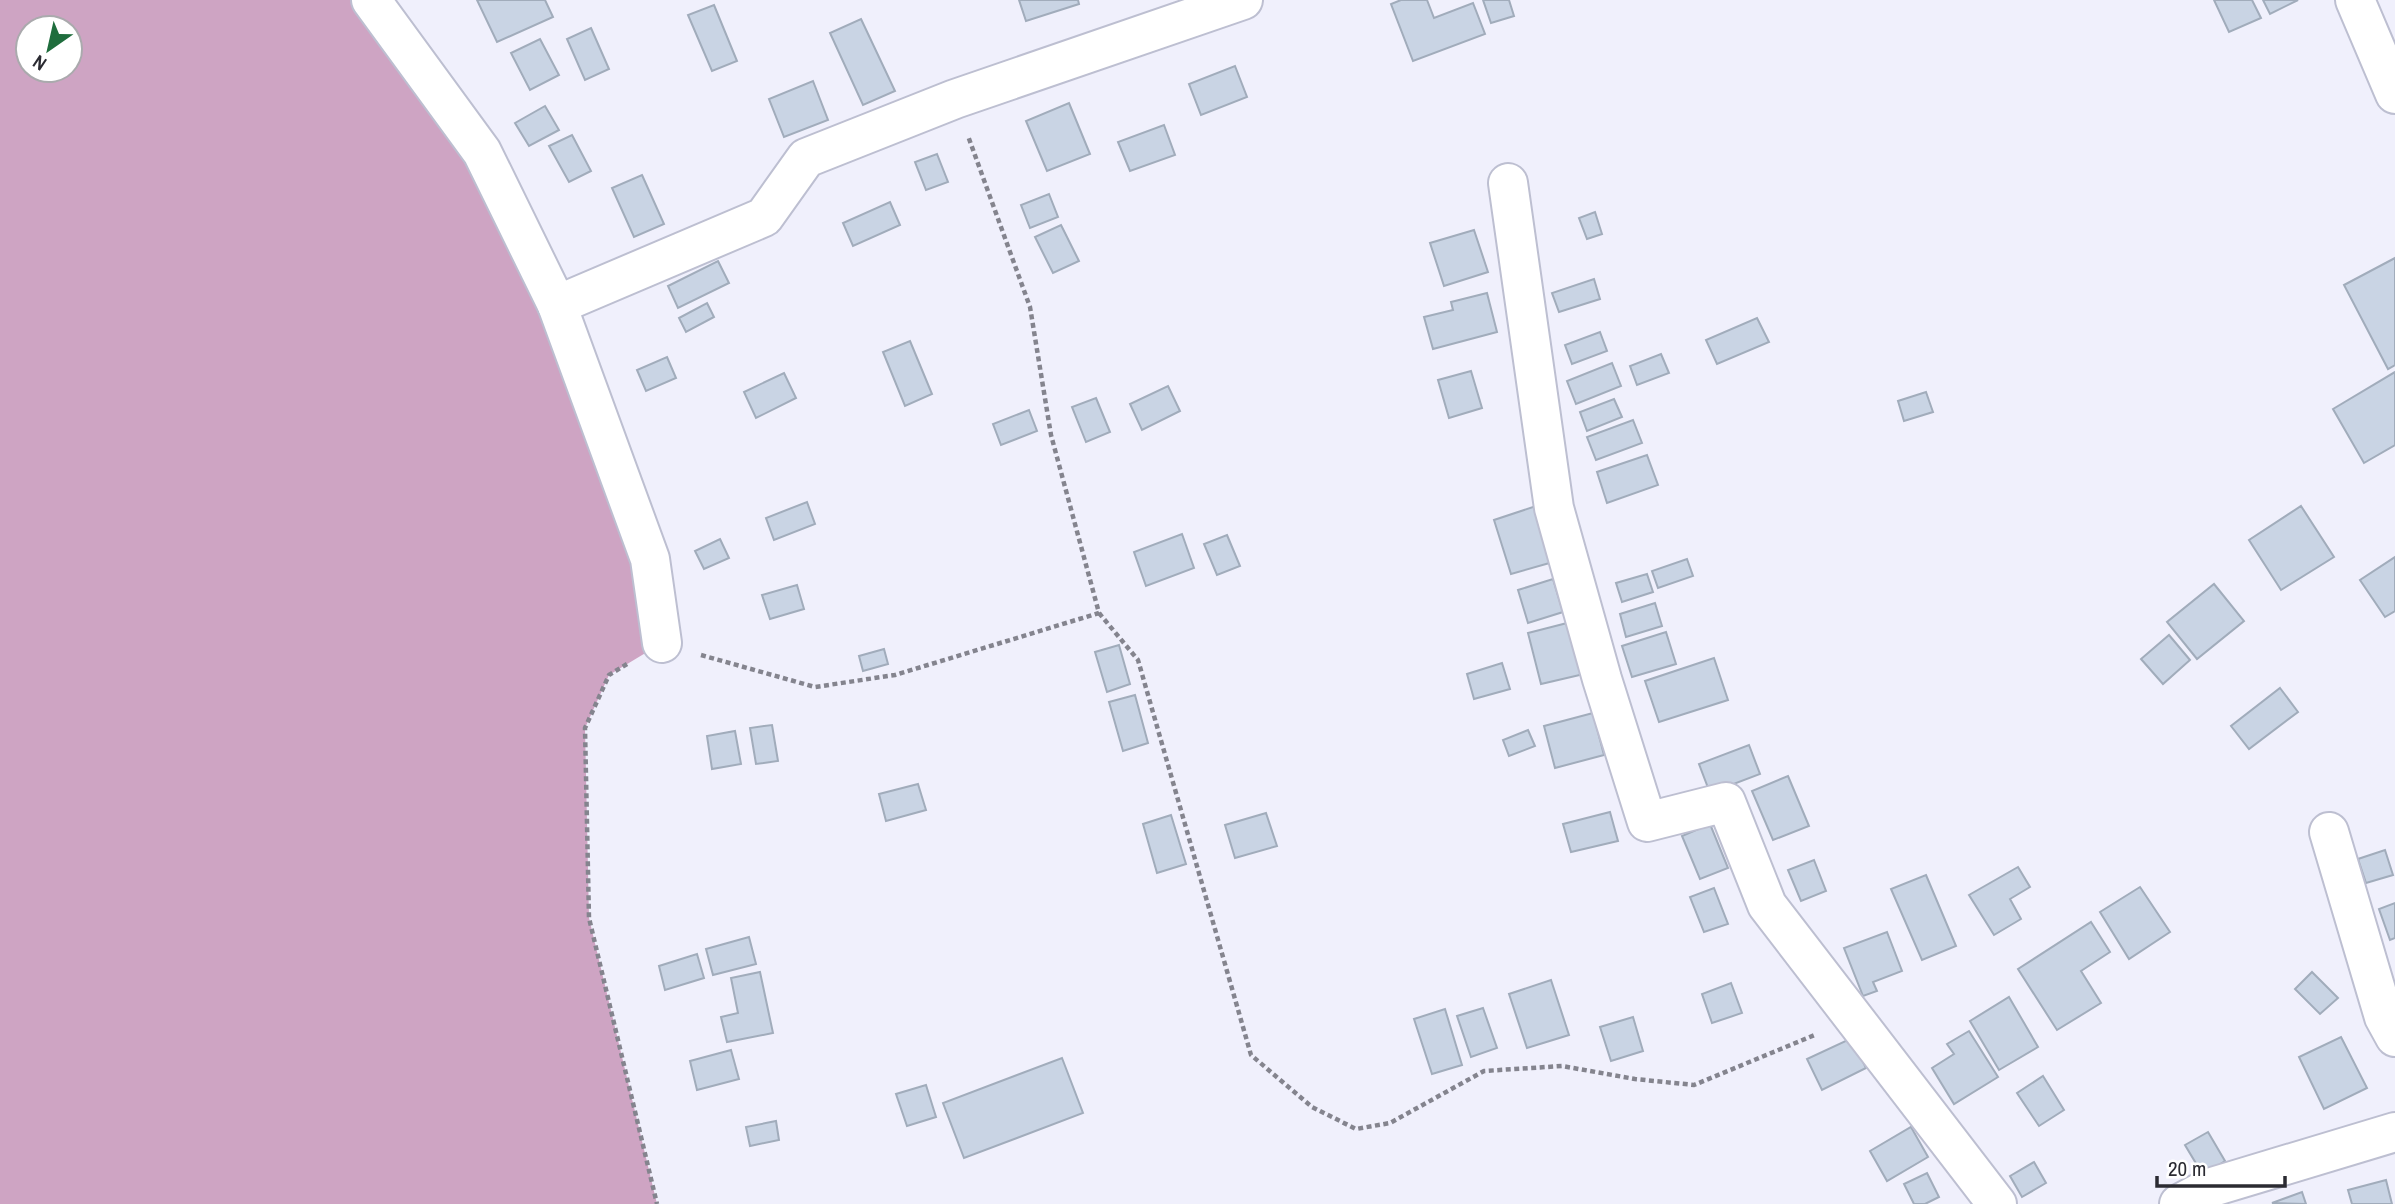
<svg xmlns="http://www.w3.org/2000/svg" width="2395" height="1204" font-family="'Archivo Narrow',sans-serif">
	<rect width="100%" height="100%" fill="#f0f0fc"/>
	<path fill="#cea4c3" fill-rule="evenodd" d="M 0,0 L 371,0 L 482,152 L 662,643 L 609,675 L 585,728 L 589,918 L 657,1204 L 0,1204 ZM 28,28 L 70,28 L 70,70 L 28,70 Z"/>
	<g fill="#c9d4e4" stroke="#a1acbb" stroke-width="2">
		<path d="M 477,0 L 545,0 L 553,17 L 497,42 Z"/>
		<path d="M 1019,0 L 1078,0 L 1079,4 L 1026,21 Z"/>
		<path d="M 1401,0 L 1427,0 L 1434,18 L 1473,3 L 1485,34 L 1413,61 L 1391,4 Z"/>
		<path d="M 1483,0 L 1509,0 L 1514,16 L 1491,23 Z"/>
		<path d="M 2214,0 L 2252,0 L 2261,18 L 2229,32 Z"/>
		<path d="M 2263,0 L 2298,0 L 2270,14 Z"/>
		<path d="M 714,5 L 737,61 L 712,71 L 688,15 Z"/>
		<path d="M 861,19 L 895,91 L 863,105 L 830,33 Z"/>
		<path d="M 591,28 L 609,69 L 585,80 L 567,39 Z"/>
		<path d="M 540,39 L 559,75 L 530,90 L 511,53 Z"/>
		<path d="M 1235,66 L 1247,97 L 1201,115 L 1189,84 Z"/>
		<path d="M 813,81 L 828,120 L 784,137 L 769,99 Z"/>
		<path d="M 1069,103 L 1090,154 L 1047,171 L 1026,121 Z"/>
		<path d="M 545,106 L 559,130 L 529,146 L 515,123 Z"/>
		<path d="M 1164,125 L 1175,155 L 1130,171 L 1118,142 Z"/>
		<path d="M 572,135 L 591,171 L 569,182 L 549,146 Z"/>
		<path d="M 937,154 L 948,182 L 926,190 L 915,162 Z"/>
		<path d="M 642,175 L 664,224 L 634,237 L 612,188 Z"/>
		<path d="M 1049,194 L 1058,217 L 1030,228 L 1021,205 Z"/>
		<path d="M 890,202 L 900,225 L 853,246 L 843,223 Z"/>
		<path d="M 1595,212 L 1602,234 L 1587,239 L 1579,218 Z"/>
		<path d="M 1061,225 L 1079,261 L 1053,273 L 1035,237 Z"/>
		<path d="M 1474,230 L 1488,272 L 1444,286 L 1430,243 Z"/>
		<path d="M 2395,258 L 2395,365 L 2388,369 L 2344,285 Z"/>
		<path d="M 718,261 L 729,283 L 678,308 L 668,286 Z"/>
		<path d="M 1594,279 L 1600,299 L 1559,312 L 1552,293 Z"/>
		<path d="M 1487,293 L 1497,332 L 1433,349 L 1424,317 L 1453,310 L 1451,302 Z"/>
		<path d="M 707,303 L 714,317 L 686,332 L 679,318 Z"/>
		<path d="M 1757,318 L 1769,342 L 1717,364 L 1706,340 Z"/>
		<path d="M 1600,332 L 1607,351 L 1572,364 L 1565,345 Z"/>
		<path d="M 910,341 L 932,394 L 905,406 L 883,352 Z"/>
		<path d="M 1661,354 L 1669,373 L 1637,385 L 1630,366 Z"/>
		<path d="M 667,357 L 676,378 L 646,391 L 637,370 Z"/>
		<path d="M 1612,363 L 1621,386 L 1576,404 L 1567,381 Z"/>
		<path d="M 1471,371 L 1482,408 L 1449,418 L 1438,380 Z"/>
		<path d="M 2395,372 L 2395,445 L 2364,463 L 2333,409 Z"/>
		<path d="M 784,373 L 796,398 L 756,418 L 744,392 Z"/>
		<path d="M 1168,386 L 1180,411 L 1142,430 L 1130,404 Z"/>
		<path d="M 1926,392 L 1933,412 L 1904,421 L 1898,401 Z"/>
		<path d="M 1096,398 L 1110,432 L 1086,442 L 1072,407 Z"/>
		<path d="M 1614,399 L 1622,417 L 1587,431 L 1580,412 Z"/>
		<path d="M 1029,410 L 1037,431 L 1001,445 L 993,424 Z"/>
		<path d="M 1633,420 L 1642,443 L 1596,460 L 1587,437 Z"/>
		<path d="M 1647,455 L 1658,485 L 1607,503 L 1597,472 Z"/>
		<path d="M 807,502 L 815,524 L 774,540 L 766,518 Z"/>
		<path d="M 1536,506 L 1553,562 L 1511,574 L 1494,520 Z"/>
		<path d="M 2301,506 L 2334,557 L 2281,590 L 2249,540 Z"/>
		<path d="M 1182,534 L 1194,568 L 1146,586 L 1134,552 Z"/>
		<path d="M 1227,535 L 1240,566 L 1217,575 L 1204,544 Z"/>
		<path d="M 720,539 L 729,558 L 704,569 L 695,551 Z"/>
		<path d="M 2395,557 L 2395,611 L 2385,617 L 2360,580 Z"/>
		<path d="M 1687,559 L 1693,576 L 1658,588 L 1652,571 Z"/>
		<path d="M 1647,574 L 1653,592 L 1622,602 L 1616,583 Z"/>
		<path d="M 1553,579 L 1563,612 L 1528,623 L 1518,590 Z"/>
		<path d="M 2214,584 L 2244,621 L 2197,659 L 2167,622 Z"/>
		<path d="M 797,585 L 804,609 L 770,619 L 762,595 Z"/>
		<path d="M 1655,603 L 1662,626 L 1626,637 L 1620,614 Z"/>
		<path d="M 1571,622 L 1584,674 L 1541,684 L 1528,633 Z"/>
		<path d="M 1666,632 L 1676,664 L 1632,677 L 1622,646 Z"/>
		<path d="M 2169,635 L 2190,660 L 2163,684 L 2141,659 Z"/>
		<path d="M 1119,645 L 1130,684 L 1107,692 L 1095,652 Z"/>
		<path d="M 884,649 L 888,664 L 863,671 L 859,656 Z"/>
		<path d="M 1714,658 L 1728,700 L 1659,722 L 1645,681 Z"/>
		<path d="M 1502,663 L 1510,689 L 1474,699 L 1467,674 Z"/>
		<path d="M 2280,688 L 2298,712 L 2249,749 L 2231,726 Z"/>
		<path d="M 1135,695 L 1148,743 L 1123,751 L 1109,702 Z"/>
		<path d="M 1593,713 L 1604,755 L 1555,768 L 1544,726 Z"/>
		<path d="M 772,725 L 778,761 L 756,764 L 750,728 Z"/>
		<path d="M 1528,730 L 1535,746 L 1509,756 L 1503,740 Z"/>
		<path d="M 735,731 L 741,764 L 712,769 L 707,736 Z"/>
		<path d="M 1749,745 L 1760,774 L 1710,793 L 1699,764 Z"/>
		<path d="M 1788,776 L 1809,826 L 1773,840 L 1752,791 Z"/>
		<path d="M 918,784 L 926,810 L 886,821 L 879,794 Z"/>
		<path d="M 1610,812 L 1618,841 L 1571,852 L 1563,824 Z"/>
		<path d="M 1266,813 L 1277,846 L 1235,858 L 1225,825 Z"/>
		<path d="M 1171,815 L 1186,864 L 1157,873 L 1143,824 Z"/>
		<path d="M 1710,824 L 1728,868 L 1700,879 L 1682,836 Z"/>
		<path d="M 2385,850 L 2393,875 L 2366,883 L 2358,859 Z"/>
		<path d="M 1814,860 L 1826,891 L 1801,901 L 1788,870 Z"/>
		<path d="M 2018,867 L 2030,887 L 2010,899 L 2021,919 L 1994,935 L 1969,895 Z"/>
		<path d="M 1926,875 L 1956,946 L 1922,960 L 1891,889 Z"/>
		<path d="M 2140,887 L 2170,932 L 2129,959 L 2100,912 Z"/>
		<path d="M 1714,888 L 1728,924 L 1704,932 L 1690,897 Z"/>
		<path d="M 2395,903 L 2395,938 L 2390,940 L 2379,909 Z"/>
		<path d="M 2091,922 L 2110,952 L 2081,971 L 2101,1003 L 2057,1030 L 2018,969 Z"/>
		<path d="M 1887,932 L 1902,971 L 1873,982 L 1877,991 L 1863,996 L 1844,948 Z"/>
		<path d="M 749,937 L 756,964 L 713,975 L 706,949 Z"/>
		<path d="M 697,954 L 704,978 L 665,990 L 659,966 Z"/>
		<path d="M 760,972 L 773,1033 L 727,1042 L 721,1017 L 738,1013 L 731,978 Z"/>
		<path d="M 2312,972 L 2338,998 L 2320,1014 L 2295,989 Z"/>
		<path d="M 1551,980 L 1569,1035 L 1527,1048 L 1509,994 Z"/>
		<path d="M 1731,983 L 1742,1013 L 1712,1023 L 1702,994 Z"/>
		<path d="M 2009,997 L 2038,1047 L 1999,1070 L 1970,1021 Z"/>
		<path d="M 1483,1008 L 1497,1048 L 1471,1057 L 1457,1016 Z"/>
		<path d="M 1445,1009 L 1462,1065 L 1432,1074 L 1414,1019 Z"/>
		<path d="M 1633,1017 L 1643,1051 L 1611,1061 L 1600,1027 Z"/>
		<path d="M 1969,1031 L 1998,1077 L 1954,1104 L 1932,1068 L 1954,1054 L 1947,1044 Z"/>
		<path d="M 2341,1037 L 2367,1088 L 2324,1109 L 2299,1057 Z"/>
		<path d="M 1852,1038 L 1866,1068 L 1822,1090 L 1807,1059 Z"/>
		<path d="M 731,1050 L 739,1079 L 697,1090 L 690,1061 Z"/>
		<path d="M 1062,1058 L 1083,1113 L 964,1158 L 943,1103 Z"/>
		<path d="M 2043,1076 L 2064,1110 L 2039,1126 L 2017,1093 Z"/>
		<path d="M 926,1085 L 936,1117 L 907,1126 L 896,1094 Z"/>
		<path d="M 776,1121 L 779,1140 L 750,1146 L 746,1127 Z"/>
		<path d="M 1911,1127 L 1928,1157 L 1887,1181 L 1870,1151 Z"/>
		<path d="M 2208,1132 L 2225,1161 L 2203,1175 L 2185,1145 Z"/>
		<path d="M 2034,1162 L 2046,1183 L 2022,1197 L 2010,1176 Z"/>
		<path d="M 1927,1173 L 1939,1197 L 1925,1204 L 1914,1204 L 1904,1184 Z"/>
		<path d="M 2386,1180 L 2392,1204 L 2352,1204 L 2348,1190 Z"/>
		<path d="M 2302,1192 L 2306,1204 L 2272,1203 Z"/>
	</g>
	<g fill="none" stroke-linecap="round" stroke-linejoin="round">
		<defs>
			<g id="minor">
				<path d="M 371,0 L 482,152 L 557,305 L 650,559 L 662,643"/>
				<path d="M 1508,183 L 1554,508 L 1602,679 L 1647,822 L 1726,802 L 1767,905 L 1997,1204"/>
				<path d="M 557,305 L 764,217 L 806,158 L 955,99 L 1243,0"/>
				<path d="M 2329,832 L 2384,1017 L 2395,1037"/>
				<path d="M 2179,1204 L 2209,1188 L 2395,1132"/>
			</g>
			<path id="major" d="M 2355,0 L 2395,94"/>
		</defs>
		<use href="#minor" stroke="#bdbfd1" stroke-width="42"/>
		<use href="#major" stroke="#bdbfd1" stroke-width="42"/>
		<g stroke="#84848e" stroke-width="4.5" stroke-dasharray="5 3.5" stroke-linecap="butt">
			<path d="M 1099,613 L 1138,660 L 1251,1055 L 1312,1107 L 1356,1129 L 1390,1123 L 1484,1071 L 1562,1066 L 1635,1079 L 1694,1085 L 1817,1034"/>
			<path d="M 701,655 L 815,687 L 895,675 L 1099,613 L 1051,435 L 1030,307 L 968,136"/>
			<path d="M 627,664 L 609,675 L 585,728 L 589,918 L 657,1204"/>
		</g>
		<use href="#minor" stroke="#fff" stroke-width="38"/>
		<use href="#major" stroke="#fff" stroke-width="38"/>
	</g>
	<g transform="translate(49 49) rotate(214)"><circle r="33" fill="#ffffff" stroke="#aaaaad" stroke-width="2"/>
	<path d="M0-5L12 26L0 18L-12 26Z" fill="#1f6d3d"/>
	<text y="-10" font-size="19" font-weight="bold" text-anchor="middle" fill="#2b2b32">N</text>
	</g>
	<path d="M2157 1176v10h128v-10" fill="none" stroke="#2b2b32" stroke-width="3.5"/>
	<text x="2168" y="1176" font-size="21" fill="#2b2b32" stroke="#ffffff" stroke-width="5" paint-order="stroke">20 m</text>
</svg>
